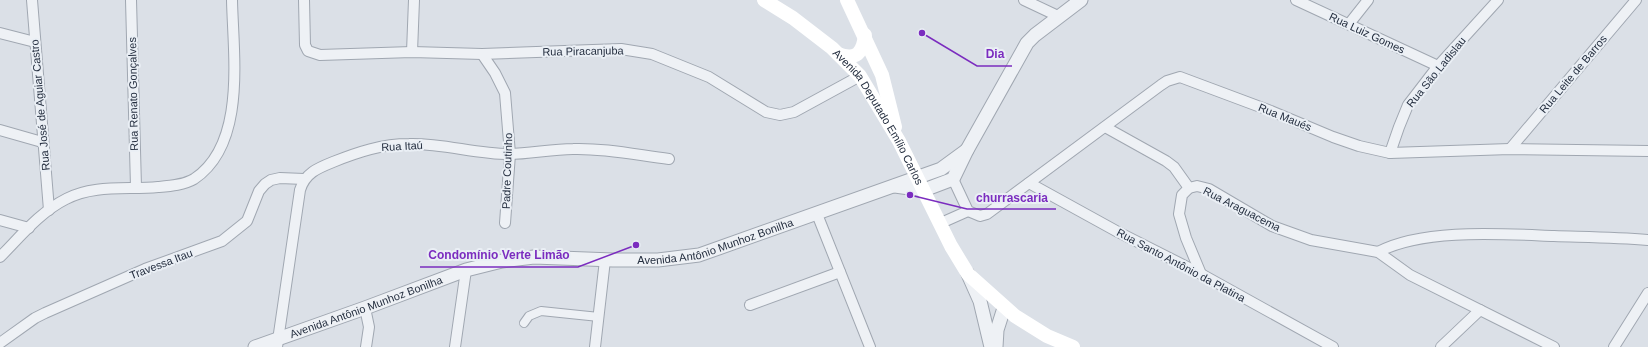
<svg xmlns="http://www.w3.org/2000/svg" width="1648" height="347" font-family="Arial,sans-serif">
	<rect width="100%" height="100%" fill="#dbe0e7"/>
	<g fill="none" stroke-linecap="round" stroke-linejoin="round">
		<defs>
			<path id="pedestrian" d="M 524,323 L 529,316 L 541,311 L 599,317"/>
			<g id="minor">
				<path d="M 32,0 L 49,210"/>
				<path d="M 131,0 L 136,187"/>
				<path d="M 304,0 L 305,45 L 308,51 L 320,55 L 412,52 L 482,54 L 621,49 L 652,54 L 709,77 L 766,112 L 780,115 L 794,112 L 860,76"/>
				<path d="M 1024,0 L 1060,17"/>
				<path d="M 1296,0 L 1438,66"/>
				<path d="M 1349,24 L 1368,0"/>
				<path d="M 0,33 L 35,42"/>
				<path d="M 412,52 L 414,0"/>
				<path d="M 482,54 L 495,73 L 505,93 L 510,154 L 505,223"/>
				<path d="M 1105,127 L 1166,161 L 1174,167 L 1189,188"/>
				<path d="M 0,130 L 42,142"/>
				<path d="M 1510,149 L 1636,0"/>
				<path d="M 1390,153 L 1399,127 L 1408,105 L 1438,66 L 1498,0"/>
				<path d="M 953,179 L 968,211 L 980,216 L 987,214 L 1161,85 L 1167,81 L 1180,77 L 1271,111 L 1333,137 L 1359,146 L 1390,153 L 1510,149 L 1648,151"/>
				<path d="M 1029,183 L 1118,232 L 1201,274 L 1333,347"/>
				<path d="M 817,214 L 870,347"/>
				<path d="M 0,220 L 29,228"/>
				<path d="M 941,223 L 968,211"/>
				<path d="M 1378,252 C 1423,228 1503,234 1554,236 C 1585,237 1617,237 1648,240"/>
				<path d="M 0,257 C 20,237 40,212 66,199 C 94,184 128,190 158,187 C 170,186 184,185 194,179 C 247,144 233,54 232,0"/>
				<path d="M 1201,274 L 1186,238 L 1179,214 L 1182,195 L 1189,188 L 1197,186 L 1209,189 L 1272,226 L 1311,240 L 1378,252 L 1410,275 L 1554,347"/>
				<path d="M 750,305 L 840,272"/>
				<path d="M 365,308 L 369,327 L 366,347"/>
				<path d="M 0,343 L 35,318 L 45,313 L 145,269 L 222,241 L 247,221 L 259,191 L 265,184 L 271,180 L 280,178 L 304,179"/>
				<path d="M 277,347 L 300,190 C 305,173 318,168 333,162 C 358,152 382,144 409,144 C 443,143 475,154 509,154 C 530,154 551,149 573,149 C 605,148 637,155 669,159"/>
				<path d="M 455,347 L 466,270"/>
				<path d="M 595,347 L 605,260"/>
				<path d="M 1441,347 L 1480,310"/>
				<path d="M 1614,347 L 1648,293"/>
			</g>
			<g id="tertiary">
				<path d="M 895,186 L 924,190 L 953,179 L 967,150 L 1027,43 L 1035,35 L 1081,0"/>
				<path d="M 968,274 L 980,301 L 991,347"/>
				<path id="s1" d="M 255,347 L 365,308 L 466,270 L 502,261 L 534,257 L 613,260 L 658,260 L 699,255 L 941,169 L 967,150"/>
				<path d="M 996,347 L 997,330 L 1004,308"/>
			</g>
		</defs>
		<use href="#pedestrian" stroke="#a0a7b1" stroke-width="10"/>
		<use href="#minor" stroke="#a0a7b1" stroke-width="12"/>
		<use href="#tertiary" stroke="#a0a7b1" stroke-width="15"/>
		<use href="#pedestrian" stroke="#eef1f5" stroke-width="8"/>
		<use href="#minor" stroke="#eef1f5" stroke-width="10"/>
		<use href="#tertiary" stroke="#eef1f5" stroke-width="13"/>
		<g stroke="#fff" stroke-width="14">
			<path id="s2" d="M 764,0 L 793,18 L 832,48 L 860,76 L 899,141 L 951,246 L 968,274 L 1015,316 L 1047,336 L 1073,347"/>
			<path d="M 847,0 L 882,75 L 895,127"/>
			<path d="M 838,54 C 856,61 863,53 865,35"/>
		</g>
	</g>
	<g text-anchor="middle" stroke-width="4" stroke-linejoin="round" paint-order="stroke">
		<g font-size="11" fill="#242e3f" stroke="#eaeff5">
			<text transform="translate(1367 33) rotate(25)" y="4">Rua Luiz Gomes</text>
			<text transform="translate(583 51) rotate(-1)" y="4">Rua Piracanjuba</text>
			<text transform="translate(1436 72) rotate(-51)" y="4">Rua São Ladislau</text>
			<text transform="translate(1573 74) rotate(-50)" y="4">Rua Leite de Barros</text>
			<text transform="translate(133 94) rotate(-91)" y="4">Rua Renato Gonçalves</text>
			<text transform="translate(40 105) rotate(-95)" y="4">Rua José de Aguiar Castro</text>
			<text transform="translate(1285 117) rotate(22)" y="4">Rua Maués</text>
			<text dy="4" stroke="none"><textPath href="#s2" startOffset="167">Avenida Deputado Emílio Carlos</textPath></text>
			<text transform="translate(402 146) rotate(-3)" y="4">Rua Itaú</text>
			<text transform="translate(507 171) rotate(-88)" y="4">Padre Coutinho</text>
			<text transform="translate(1242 209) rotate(27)" y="4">Rua Araguacema</text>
			<text dy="4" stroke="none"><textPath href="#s1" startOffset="478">Avenida Antônio Munhoz Bonilha</textPath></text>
			<text transform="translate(161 264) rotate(-21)" y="4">Travessa Itau</text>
			<text transform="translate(1181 265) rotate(28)" y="4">Rua Santo Antônio da Platina</text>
			<text dy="4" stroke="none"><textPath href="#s1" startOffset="118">Avenida Antônio Munhoz Bonilha</textPath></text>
		</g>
	</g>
	<path fill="none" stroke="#7b2cbf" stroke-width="1.5" d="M922 33L977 66H1012M910 195L967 209H1056M636 245L578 267H420"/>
	<g fill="#7b2cbf" stroke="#eaeff5" stroke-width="1.5">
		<circle cx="922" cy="33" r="4"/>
		<circle cx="910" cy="195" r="4"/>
		<circle cx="636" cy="245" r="4"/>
	</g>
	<g font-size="12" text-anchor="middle" font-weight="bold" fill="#7b2cbf" stroke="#eaeff5" stroke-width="4" stroke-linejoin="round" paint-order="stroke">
		<text x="995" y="58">Dia</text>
		<text x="1012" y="202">churrascaria</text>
		<text x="499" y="259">Condomínio Verte Limão</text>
	</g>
</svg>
